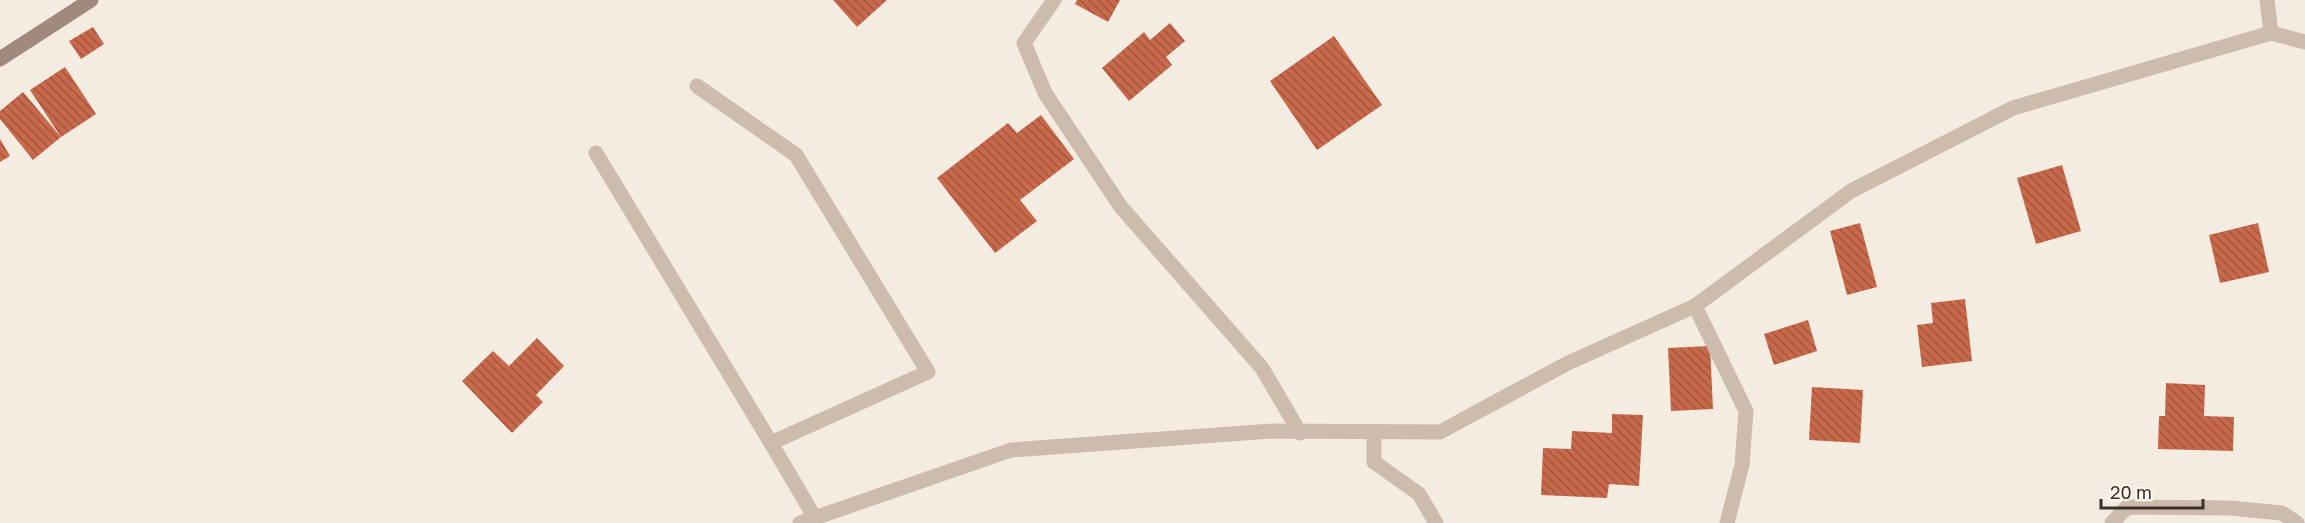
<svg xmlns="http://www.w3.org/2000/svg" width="2305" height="523" font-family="'Golos Text',sans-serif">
	<defs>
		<pattern id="building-back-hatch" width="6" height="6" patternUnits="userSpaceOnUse" patternTransform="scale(1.5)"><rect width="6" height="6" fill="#c8694b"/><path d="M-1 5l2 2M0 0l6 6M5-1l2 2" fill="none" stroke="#a4573f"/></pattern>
	</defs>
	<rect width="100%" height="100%" fill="#f4ebe1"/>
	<g fill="url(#building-back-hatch)">
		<path d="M 833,0 L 887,0 L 857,27 Z"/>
		<path d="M 1077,0 L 1120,0 L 1108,22 L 1075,4 Z"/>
		<path d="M 1170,23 L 1185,41 L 1166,57 L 1172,65 L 1129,101 L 1102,68 L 1144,32 L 1150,40 Z"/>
		<path d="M 93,27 L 104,44 L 81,59 L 69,41 Z"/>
		<path d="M 1334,36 L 1382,105 L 1317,150 L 1270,81 Z"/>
		<path d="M 65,67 L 96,114 L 61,137 L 30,90 Z"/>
		<path d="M 23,92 L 61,137 L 33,160 L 0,119 L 0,111 Z"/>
		<path d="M 1041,115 L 1074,159 L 1020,200 L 1037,221 L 995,253 L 937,178 L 1008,123 L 1017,133 Z"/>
		<path d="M 0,139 L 10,156 L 0,162 Z"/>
		<path d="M 2062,165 L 2081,231 L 2036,244 L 2017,178 Z"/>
		<path d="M 1860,223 L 1877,287 L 1847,295 L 1830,231 Z"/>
		<path d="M 2258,223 L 2269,272 L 2220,283 L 2209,235 Z"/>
		<path d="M 1965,299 L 1972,361 L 1922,367 L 1917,325 L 1933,323 L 1931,303 Z"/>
		<path d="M 1808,320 L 1817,351 L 1774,365 L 1764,334 Z"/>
		<path d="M 537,338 L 564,366 L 536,395 L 543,402 L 512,433 L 462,381 L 493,351 L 509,366 Z"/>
		<path d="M 1710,346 L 1713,409 L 1671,411 L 1668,348 Z"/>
		<path d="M 2166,383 L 2205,385 L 2204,416 L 2234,417 L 2233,451 L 2158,449 L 2159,416 L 2165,416 Z"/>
		<path d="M 1812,387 L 1863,390 L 1860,443 L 1809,440 Z"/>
		<path d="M 1612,414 L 1643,415 L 1639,486 L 1609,484 L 1607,498 L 1541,495 L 1543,448 L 1571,449 L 1572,431 L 1612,433 Z"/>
	</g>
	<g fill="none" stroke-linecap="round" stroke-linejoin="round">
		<g stroke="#cdbbac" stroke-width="15">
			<path d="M 1054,0 L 1024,43 L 1045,93 L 1121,207 L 1262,368 L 1300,433"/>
			<path d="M 2267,0 L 2271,33"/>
			<path d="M 697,86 L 796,155 L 928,372 L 771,443 L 815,518"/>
			<path d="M 596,153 L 771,443"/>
			<path d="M 1695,306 L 1746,411 L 1742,465 L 1727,523"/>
			<path d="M 1374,432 L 1374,462 L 1419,494 L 1436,523"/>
			<path d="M 800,523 L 1011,450 L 1273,431 L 1440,432 L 1568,363 L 1695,306 L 1851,191 L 2013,108 L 2271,33 L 2305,42"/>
			<path d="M 2112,523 L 2127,507 L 2230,508 L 2282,513 L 2297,523"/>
		</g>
		<path stroke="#a18a7d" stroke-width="15" d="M 0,59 L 91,0"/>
	</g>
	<path d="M2101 499v9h102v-9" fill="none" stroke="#3b302b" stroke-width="3"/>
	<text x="2110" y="499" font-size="18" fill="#3b302b" stroke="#fbf5ee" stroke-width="4.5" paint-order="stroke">20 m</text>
</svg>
